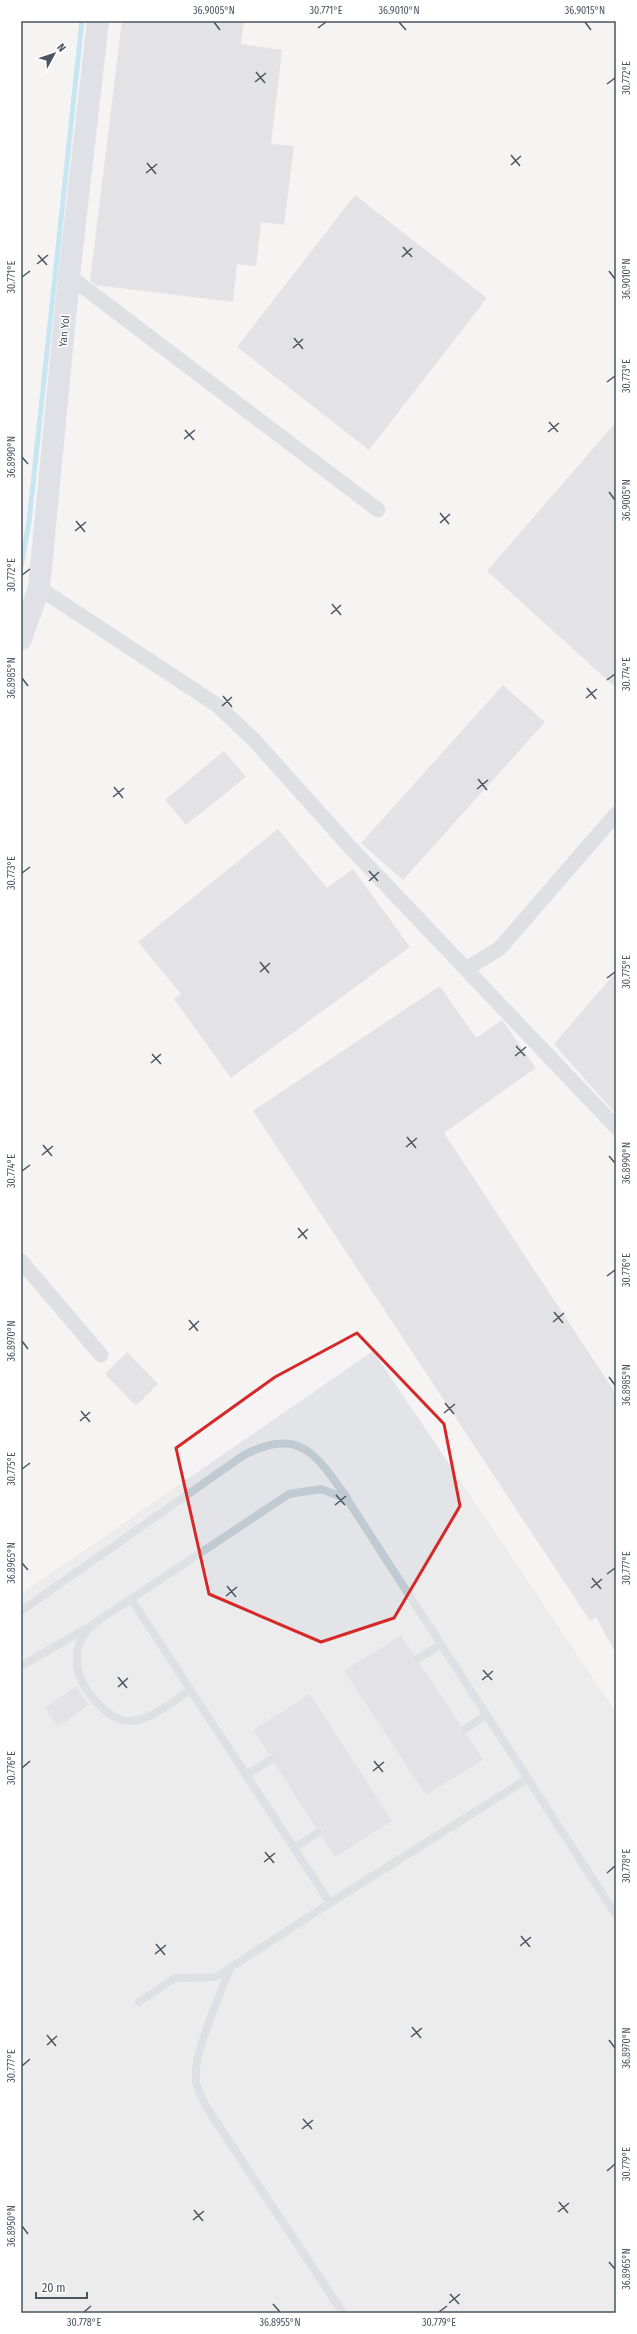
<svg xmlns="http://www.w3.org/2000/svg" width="637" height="2334" font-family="'Fira Sans Condensed',sans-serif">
	<rect width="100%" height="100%" fill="#f5f3f3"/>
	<path fill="#e2e4e7" d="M 373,1351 L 616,1712 L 616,2313 L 21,2313 L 21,1594 Z"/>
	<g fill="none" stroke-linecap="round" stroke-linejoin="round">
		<path stroke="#8dd9f0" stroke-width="5" d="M 21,566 L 29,522 L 82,21"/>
	</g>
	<g fill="#cdcfd5">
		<path d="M 122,21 L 244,21 L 241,44 L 282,50 L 271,144 L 294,146 L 284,225 L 261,222 L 256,266 L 237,264 L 233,302 L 95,285 L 90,281 Z"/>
		<path d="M 355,195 L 487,298 L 369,450 L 237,347 Z"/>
		<path d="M 616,422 L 616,688 L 487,571 Z"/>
		<path d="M 503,685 L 545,722 L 403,880 L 361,843 Z"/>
		<path d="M 224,751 L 246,777 L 186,825 L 165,800 Z"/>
		<path d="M 278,829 L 327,888 L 353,869 L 410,947 L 231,1078 L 174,999 L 181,994 L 138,942 Z"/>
		<path d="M 616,972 L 616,1114 L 554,1044 Z"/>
		<path d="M 440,986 L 476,1038 L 502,1020 L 536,1068 L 444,1133 L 616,1394 L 616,1654 L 596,1617 L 590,1621 L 253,1111 Z"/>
		<path d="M 127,1352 L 158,1384 L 136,1406 L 105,1374 Z"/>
		<path d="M 401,1635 L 414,1655 L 413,1662 L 420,1664 L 461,1725 L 459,1733 L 467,1735 L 483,1760 L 426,1795 L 344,1671 Z"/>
		<path d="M 76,1686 L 89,1705 L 58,1727 L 45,1708 Z"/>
		<path d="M 310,1694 L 392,1821 L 335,1857 L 322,1837 L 324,1829 L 321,1827 L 316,1828 L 275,1764 L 276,1756 L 269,1754 L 253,1730 Z"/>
	</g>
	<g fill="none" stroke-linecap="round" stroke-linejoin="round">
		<g stroke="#c0cad2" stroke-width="8">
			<path d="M 131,1599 C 118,1608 104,1615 93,1625 C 69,1645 74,1677 93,1698 C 102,1708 113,1720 128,1721 C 150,1722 173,1701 190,1690"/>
			<path d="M 21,1611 L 244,1455 C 300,1427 316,1454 347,1498"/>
			<path d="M 417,1659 L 440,1645"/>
			<path d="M 21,1666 L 89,1627"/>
			<path d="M 464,1730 L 486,1715"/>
			<path d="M 246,1775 L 272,1759"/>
			<path d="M 527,1779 L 330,1903 L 131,1599 L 289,1494 L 321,1489 L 347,1499 L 616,1915"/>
			<path d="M 294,1848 L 319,1832"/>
			<path d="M 230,1968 C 220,1996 192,2055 196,2082 C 198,2092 203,2100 207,2108 L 343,2313"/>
			<path d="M 139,2002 L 175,1978 L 216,1977 L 330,1903"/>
		</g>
		<g stroke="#c0cad2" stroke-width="15">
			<path d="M 69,276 L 378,510"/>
			<path d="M 39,588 L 217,705 L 254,740 L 350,847 L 616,1127"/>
			<path d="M 466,969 L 500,948 L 616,814"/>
			<path d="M 21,1261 L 101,1355"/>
		</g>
		<path stroke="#c3cdd9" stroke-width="22" d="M 21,639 L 39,588 L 69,276 L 98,21"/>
	</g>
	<path d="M0 0H637V2334H0ZM 357,1333 L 444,1424 L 460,1506 L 394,1618 L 321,1642 L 209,1594 L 176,1448 L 275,1377 Z" fill="#f5f3f3" fill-opacity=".55" fill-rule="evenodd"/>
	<path fill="none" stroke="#d62828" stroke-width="3" stroke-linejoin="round" d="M 357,1333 L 444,1424 L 460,1506 L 394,1618 L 321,1642 L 209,1594 L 176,1448 L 275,1377 Z"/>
	<path fill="none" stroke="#495561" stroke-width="1.5" d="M 214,22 L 220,30M 399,22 L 406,30M 585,22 L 591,30M 318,28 L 326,22M 256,72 L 265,83M 255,82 L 266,73M 607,84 L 615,78M 511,155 L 520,166M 147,163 L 156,174M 511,165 L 521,156M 146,173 L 157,164M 403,247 L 412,257M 38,255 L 47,265M 402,257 L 412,248M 37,264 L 48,255M 609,271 L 615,279M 22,277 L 30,271M 294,338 L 303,349M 293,348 L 303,339M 607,382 L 615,376M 549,422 L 558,432M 185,430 L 194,440M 548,432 L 559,423M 184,439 L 195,430M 22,457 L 28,464M 609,492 L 615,500M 440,513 L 449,524M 76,521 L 85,532M 440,523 L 450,514M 75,531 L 86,522M 22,575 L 30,569M 332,604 L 341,615M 331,614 L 341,605M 22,678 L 28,686M 607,680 L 615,674M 587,688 L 596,699M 223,696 L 232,707M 586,698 L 597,689M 222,706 L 232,697M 478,779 L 487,790M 114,787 L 123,798M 477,789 L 488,780M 113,797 L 124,788M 369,871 L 378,881M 22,873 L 30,867M 369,881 L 379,872M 260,962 L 269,973M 260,972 L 270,963M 607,978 L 615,972M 516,1046 L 525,1056M 152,1054 L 161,1064M 515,1056 L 526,1047M 151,1063 L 161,1054M 407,1137 L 416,1148M 43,1145 L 52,1156M 406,1147 L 417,1138M 42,1155 L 53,1146M 609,1156 L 615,1163M 22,1171 L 30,1165M 298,1228 L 307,1239M 298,1238 L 308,1229M 607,1276 L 615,1270M 554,1312 L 563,1323M 189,1320 L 198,1331M 553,1322 L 564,1313M 189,1330 L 199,1321M 22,1341 L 28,1349M 609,1377 L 615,1385M 445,1403 L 454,1414M 81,1411 L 90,1422M 444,1413 L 455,1404M 80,1421 L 90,1412M 22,1469 L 30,1463M 336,1495 L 345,1505M 335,1505 L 346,1496M 22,1563 L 28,1570M 607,1574 L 615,1568M 592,1578 L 601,1589M 227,1586 L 236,1597M 591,1588 L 602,1579M 226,1596 L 237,1587M 483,1670 L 492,1680M 118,1677 L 127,1688M 482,1680 L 493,1671M 118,1687 L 128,1678M 374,1761 L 383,1772M 22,1768 L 30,1761M 373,1771 L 384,1762M 265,1852 L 274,1863M 264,1862 L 275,1853M 607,1873 L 615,1866M 521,1936 L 530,1947M 156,1944 L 165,1955M 520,1946 L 531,1937M 155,1954 L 166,1945M 412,2027 L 421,2038M 47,2035 L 56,2046M 411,2037 L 422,2028M 609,2040 L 615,2048M 47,2045 L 57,2036M 22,2066 L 30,2059M 303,2119 L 312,2129M 302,2129 L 313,2120M 607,2171 L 615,2164M 559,2202 L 568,2213M 194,2210 L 203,2221M 558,2212 L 569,2203M 193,2220 L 204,2211M 22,2226 L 28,2234M 609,2262 L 615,2269M 450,2294 L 459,2304M 449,2303 L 460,2294M 273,2304 L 280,2312M 84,2312 L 91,2306M 439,2312 L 447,2306"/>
	<g text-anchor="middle" stroke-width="3" stroke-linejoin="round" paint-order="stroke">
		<g font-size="11" fill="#495561" stroke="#fff">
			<text transform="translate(64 331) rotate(-84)" y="4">Yan Yol</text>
		</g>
	</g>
	<rect width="637" height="2334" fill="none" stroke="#ffffff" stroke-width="44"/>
	<g transform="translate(54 54) rotate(50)" stroke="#ffffff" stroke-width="3" paint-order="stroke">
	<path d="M0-3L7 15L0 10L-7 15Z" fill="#495561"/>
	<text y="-6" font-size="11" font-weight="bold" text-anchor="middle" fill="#495561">N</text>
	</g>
	<path d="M36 2292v6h51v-6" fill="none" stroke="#495561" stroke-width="2"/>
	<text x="42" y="2292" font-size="12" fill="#495561" stroke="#ffffff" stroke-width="3" paint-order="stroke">20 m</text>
	<rect x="22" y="22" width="593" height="2290" fill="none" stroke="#495561" stroke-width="1.5"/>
	<g font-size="10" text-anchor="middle" fill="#495561">
		<text x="214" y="14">36.9005°N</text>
		<text x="326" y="14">30.771°E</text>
		<text x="399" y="14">36.9010°N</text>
		<text x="585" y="14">36.9015°N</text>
		<text transform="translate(626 78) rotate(-90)" y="4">30.772°E</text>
		<text transform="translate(11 277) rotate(-90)" y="4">30.771°E</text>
		<text transform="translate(626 279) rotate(-90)" y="4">36.9010°N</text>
		<text transform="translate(626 376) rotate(-90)" y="4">30.773°E</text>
		<text transform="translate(11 457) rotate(-90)" y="4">36.8990°N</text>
		<text transform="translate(626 500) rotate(-90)" y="4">36.9005°N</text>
		<text transform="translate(11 575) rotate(-90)" y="4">30.772°E</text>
		<text transform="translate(626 674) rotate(-90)" y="4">30.774°E</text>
		<text transform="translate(11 678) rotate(-90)" y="4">36.8985°N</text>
		<text transform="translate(11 873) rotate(-90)" y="4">30.773°E</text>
		<text transform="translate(626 972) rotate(-90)" y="4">30.775°E</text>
		<text transform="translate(626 1163) rotate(-90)" y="4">36.8990°N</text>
		<text transform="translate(11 1171) rotate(-90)" y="4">30.774°E</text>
		<text transform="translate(626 1270) rotate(-90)" y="4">30.776°E</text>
		<text transform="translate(11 1341) rotate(-90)" y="4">36.8970°N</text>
		<text transform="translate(626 1385) rotate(-90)" y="4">36.8985°N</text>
		<text transform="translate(11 1469) rotate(-90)" y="4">30.775°E</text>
		<text transform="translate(11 1563) rotate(-90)" y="4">36.8965°N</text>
		<text transform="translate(626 1568) rotate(-90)" y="4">30.777°E</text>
		<text transform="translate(11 1768) rotate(-90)" y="4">30.776°E</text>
		<text transform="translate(626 1866) rotate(-90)" y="4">30.778°E</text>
		<text transform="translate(626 2048) rotate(-90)" y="4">36.8970°N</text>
		<text transform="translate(11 2066) rotate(-90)" y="4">30.777°E</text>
		<text transform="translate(626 2164) rotate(-90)" y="4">30.779°E</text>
		<text transform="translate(11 2226) rotate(-90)" y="4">36.8950°N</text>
		<text transform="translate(626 2269) rotate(-90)" y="4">36.8965°N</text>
		<text x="84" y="2326">30.778°E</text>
		<text x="280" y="2326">36.8955°N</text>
		<text x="439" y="2326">30.779°E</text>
	</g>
</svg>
